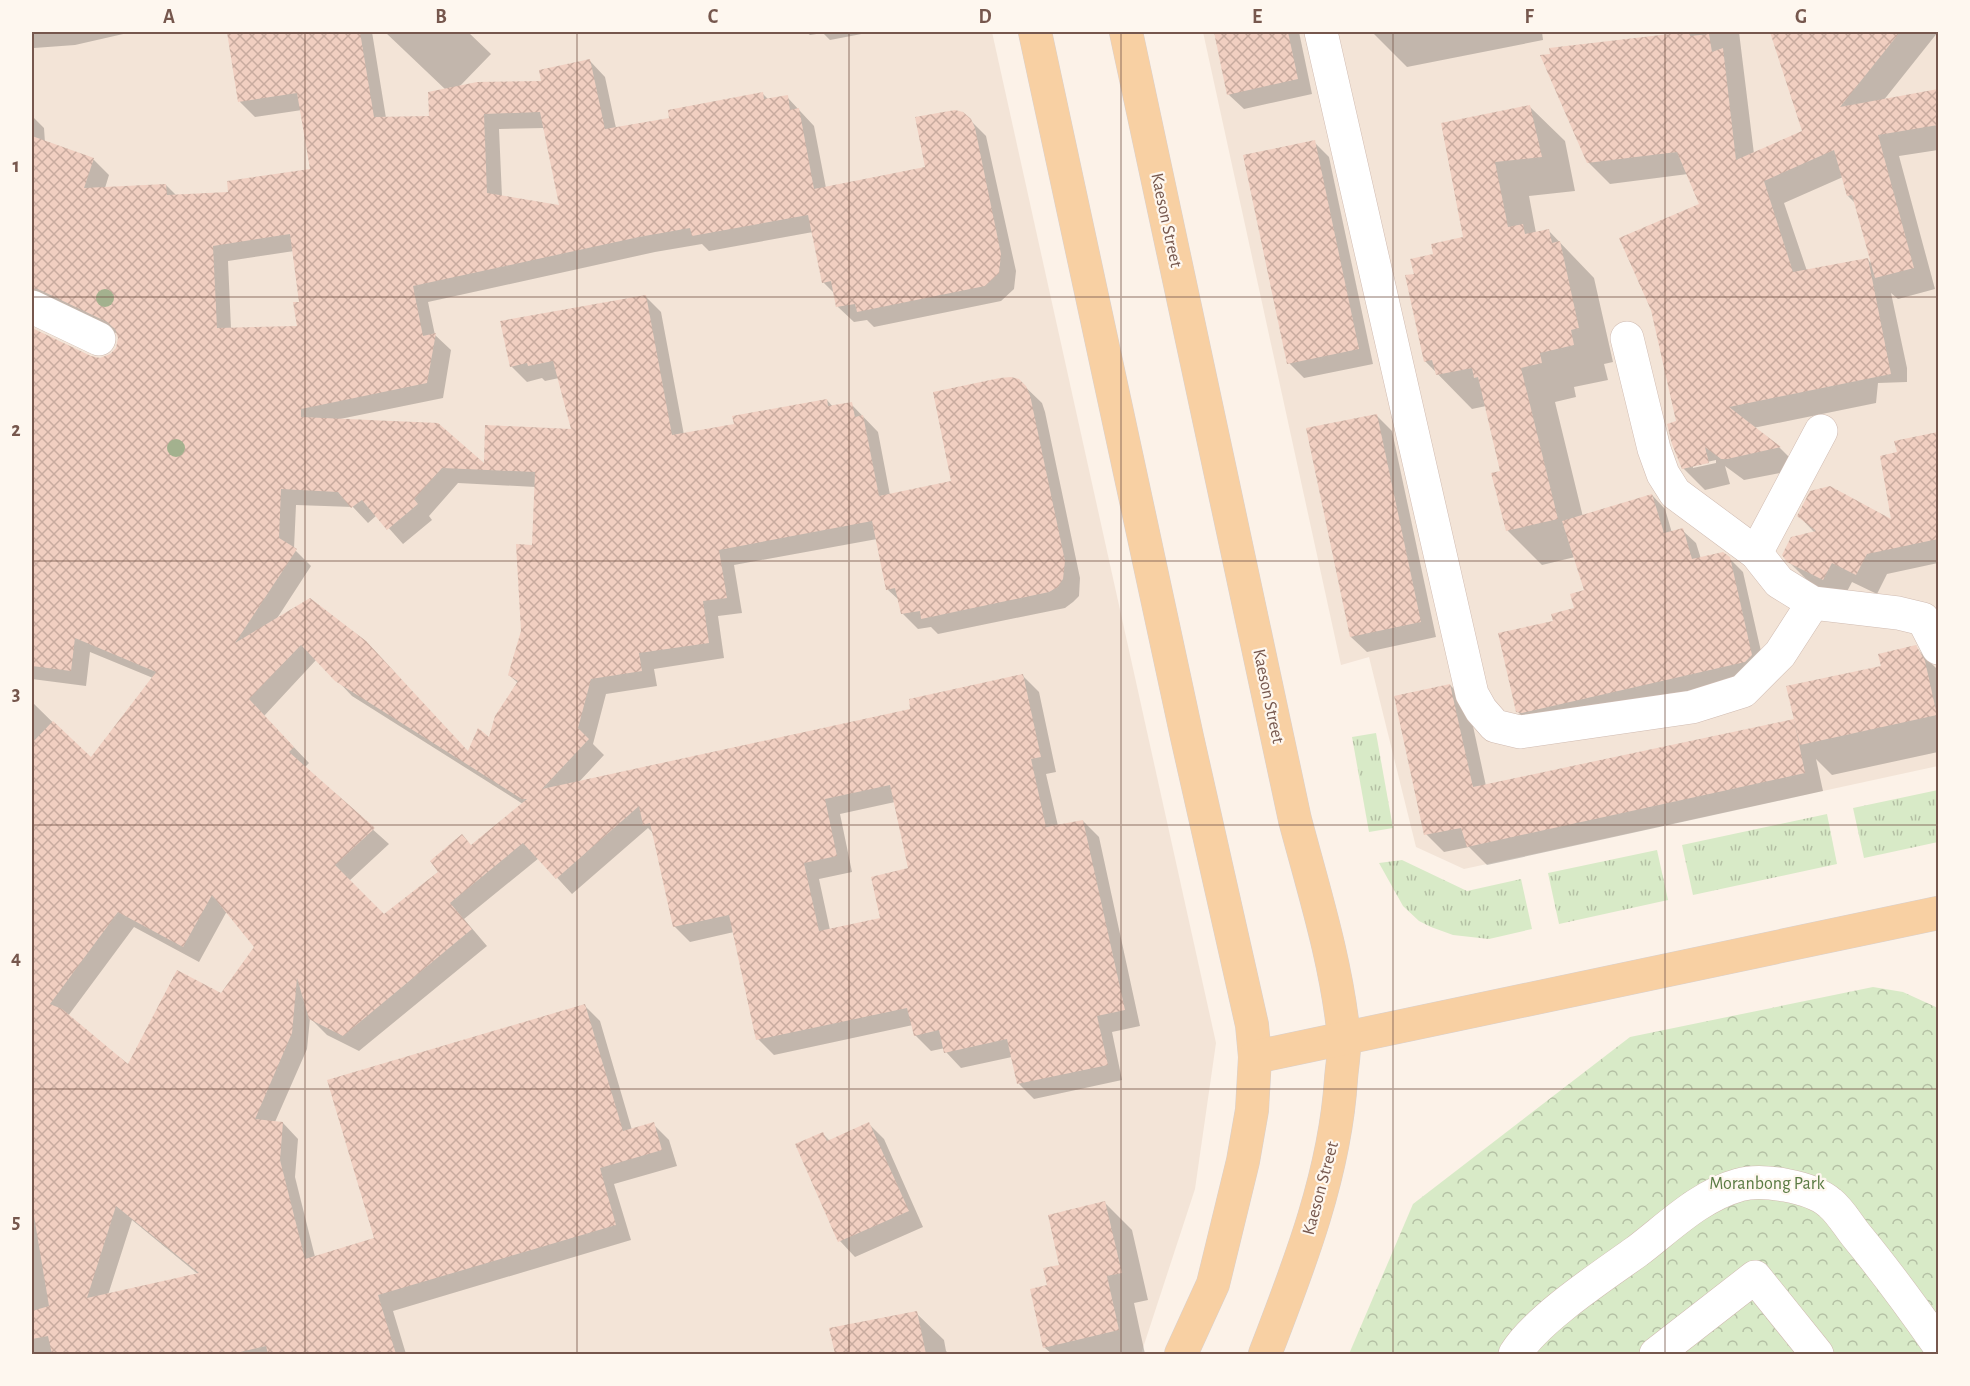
<svg xmlns="http://www.w3.org/2000/svg" width="1970" height="1386" font-family="'Alegreya Sans',sans-serif">
	<defs>
		<pattern id="grass-tufts" width="24" height="20" patternUnits="userSpaceOnUse" patternTransform="scale(1.5)"><rect width="24" height="20" fill="#d8eac7"/><path d="M3 7l-1-3M5 7V3M7 7l1-3M15 17l-1-3M17 17v-4M19 17l1-3" fill="none" stroke="#b4c0a4"/></pattern>
		<pattern id="park-crowns" width="20" height="18" patternUnits="userSpaceOnUse" patternTransform="scale(1.5)"><rect width="20" height="18" fill="#d8eac7"/><path d="M2 6a3 3 0 1 1 6 0M12 15a3 3 0 1 1 6 0" fill="none" stroke="#b4c0a4"/></pattern>
		<pattern id="building-cross-hatch" width="8" height="8" patternUnits="userSpaceOnUse" patternTransform="scale(1.5)"><rect width="8" height="8" fill="#f1cfc1"/><path d="M0 0l8 8M0 8l8-8" fill="none" stroke="#c8ab9f"/></pattern>
	</defs>
	<rect width="100%" height="100%" fill="#fcf2e8"/>
	<g fill="#f3e4d7">
		<path d="M 32,32 L 992,32 L 1216,1043 L 1195,1189 L 1141,1354 L 32,1354 Z"/>
		<path d="M 1203,32 L 1938,32 L 1938,766 L 1464,869 L 1416,847 L 1369,657 L 1341,665 Z"/>
	</g>
	<g fill="url(#grass-tufts)">
		<path d="M 1376,733 L 1393,828 L 1369,832 L 1352,737 Z"/>
		<path d="M 1938,790 L 1938,842 L 1864,858 L 1853,808 Z"/>
		<path d="M 1827,814 L 1837,864 L 1693,895 L 1682,845 Z"/>
		<path d="M 1657,850 L 1668,900 L 1559,924 L 1548,873 Z"/>
		<path d="M 1402,860 L 1467,891 L 1521,879 L 1532,929 L 1489,939 L 1453,935 L 1431,927 L 1419,921 L 1403,906 L 1379,863 Z"/>
	</g>
	<path fill="url(#park-crowns)" d="M 1873,987 L 1903,992 L 1938,1008 L 1938,1354 L 1349,1354 L 1413,1204 L 1630,1037 Z"/>
	<g fill="#0003" fill-rule="evenodd">
		<path d="M 32,32 L 132,32 L 75,45 L 34,48 L 32,46 Z"/>
		<path d="M 228,32 L 372,32 L 386,118 L 430,118 L 446,90 L 385,32 L 468,32 L 491,54 L 458,88 L 543,82 L 590,61 L 605,77 L 616,128 L 671,119 L 762,93 L 769,100 L 787,97 L 814,126 L 826,188 L 927,168 L 970,120 L 986,136 L 1016,271 L 1014,289 L 1001,301 L 874,327 L 867,320 L 854,322 L 838,307 L 835,294 L 823,282 L 813,232 L 709,251 L 702,244 L 655,252 L 428,302 L 435,335 L 451,350 L 443,398 L 340,419 L 485,466 L 573,431 L 559,378 L 545,381 L 542,378 L 527,382 L 511,366 L 645,296 L 661,312 L 684,435 L 736,426 L 827,400 L 833,407 L 851,404 L 878,432 L 890,495 L 952,482 L 1018,380 L 1042,403 L 1045,412 L 1080,578 L 1079,596 L 1073,602 L 1065,608 L 938,634 L 931,627 L 918,629 L 902,613 L 900,601 L 887,589 L 877,539 L 734,565 L 742,613 L 718,616 L 724,658 L 654,669 L 657,686 L 606,694 L 593,744 L 604,755 L 578,783 L 912,710 L 1023,676 L 1039,692 L 1056,772 L 1046,774 L 1058,826 L 1083,821 L 1099,837 L 1140,1026 L 1112,1032 L 1122,1080 L 1034,1099 L 1018,1083 L 1012,1057 L 961,1068 L 946,1052 L 945,1048 L 931,1051 L 915,1035 L 913,1025 L 774,1055 L 758,1039 L 734,932 L 690,942 L 674,926 L 653,833 L 648,828 L 572,894 L 539,858 L 464,919 L 487,946 L 359,1051 L 327,1035 L 310,1018 L 307,1049 L 275,1122 L 283,1123 L 298,1139 L 295,1177 L 315,1257 L 376,1239 L 584,1005 L 600,1021 L 632,1130 L 653,1124 L 669,1140 L 677,1166 L 614,1184 L 631,1240 L 393,1311 L 406,1354 L 34,1354 L 32,1345 L 32,792 L 51,763 L 36,748 L 32,748 L 32,702 L 91,760 L 153,678 L 90,652 L 86,686 L 32,679 L 32,329 L 91,358 L 101,359 L 110,356 L 117,348 L 119,337 L 118,334 L 57,305 L 32,314 L 32,116 L 44,128 L 45,143 L 94,160 L 109,175 L 105,188 L 166,185 L 177,196 L 230,193 L 312,170 L 302,110 L 255,117 L 240,102 ZM 544,128 L 561,207 L 502,197 L 499,129 ZM 294,251 L 300,303 L 299,328 L 231,329 L 228,261 ZM 458,483 L 536,487 L 534,546 L 523,631 L 509,675 L 518,683 L 489,739 L 469,753 L 276,620 L 311,566 L 294,549 L 296,505 L 353,507 L 368,523 L 377,515 L 403,544 L 432,520 L 429,516 ZM 317,659 L 352,696 L 523,804 L 384,916 L 349,881 L 389,844 L 304,768 L 309,763 L 264,716 ZM 895,802 L 910,870 L 882,919 L 830,930 L 819,879 L 852,872 L 840,814 ZM 227,911 L 256,946 L 221,995 L 129,1066 L 68,1016 L 134,927 L 199,962 ZM 132,1220 L 199,1275 L 108,1295 Z"/>
		<path d="M 806,32 L 872,32 L 830,40 L 823,33 L 810,35 Z"/>
		<path d="M 1215,32 L 1299,32 L 1312,94 L 1244,109 L 1228,94 Z"/>
		<path d="M 1372,32 L 1542,32 L 1543,40 L 1407,67 Z"/>
		<path d="M 1697,32 L 1739,32 L 1754,154 L 1804,132 L 1772,32 L 1938,32 L 1883,101 L 1938,91 L 1938,150 L 1899,156 L 1935,289 L 1898,299 L 1891,293 L 1907,368 L 1907,382 L 1878,383 L 1876,403 L 1753,428 L 1780,448 L 1801,469 L 1744,480 L 1725,466 L 1730,484 L 1705,490 L 1683,468 L 1678,422 L 1701,205 L 1688,174 L 1610,184 L 1588,162 L 1551,50 ZM 1843,177 L 1848,196 L 1855,203 L 1873,265 L 1867,259 L 1807,271 L 1784,203 ZM 1716,460 L 1716,463 L 1693,468 L 1693,465 Z"/>
		<path d="M 1530,107 L 1565,141 L 1575,191 L 1529,196 L 1536,233 L 1548,230 L 1594,278 L 1613,362 L 1604,364 L 1608,380 L 1574,387 L 1576,397 L 1555,402 L 1583,517 L 1652,495 L 1665,509 L 1672,533 L 1682,530 L 1696,543 L 1701,559 L 1729,558 L 1743,572 L 1765,669 L 1759,675 L 1537,725 L 1531,725 L 1517,711 L 1555,622 L 1576,609 L 1586,592 L 1575,557 L 1542,565 L 1507,530 L 1502,472 L 1486,406 L 1472,409 L 1425,361 L 1415,275 L 1435,255 L 1465,238 L 1442,124 Z"/>
		<path d="M 1314,142 L 1329,157 L 1373,364 L 1304,378 L 1289,363 Z"/>
		<path d="M 1376,415 L 1392,431 L 1436,637 L 1367,652 L 1351,637 Z"/>
		<path d="M 1938,434 L 1938,563 L 1887,574 L 1877,594 L 1852,582 L 1843,599 L 1809,582 L 1788,561 L 1815,533 L 1799,516 L 1893,521 L 1899,454 L 1896,442 Z"/>
		<path d="M 1915,647 L 1936,668 L 1938,667 L 1938,752 L 1832,775 L 1816,759 L 1823,791 L 1487,865 L 1469,847 L 1444,852 L 1426,834 L 1450,685 L 1468,703 L 1486,786 L 1796,721 Z"/>
		<path d="M 869,1124 L 884,1139 L 923,1227 L 855,1257 L 840,1241 L 797,1145 L 823,1134 L 830,1141 Z"/>
		<path d="M 1105,1203 L 1132,1230 L 1148,1300 L 1134,1303 L 1145,1354 L 1052,1354 L 1044,1347 L 1061,1266 Z"/>
		<path d="M 916,1313 L 944,1340 L 946,1351 L 949,1354 L 836,1354 L 831,1330 Z"/>
	</g>
	<g fill="url(#building-cross-hatch)" fill-rule="evenodd">
		<path d="M 227,32 L 360,32 L 374,117 L 429,116 L 428,92 L 477,82 L 541,81 L 539,70 L 590,59 L 605,129 L 669,118 L 668,110 L 763,92 L 764,99 L 788,95 L 790,110 L 799,108 L 814,189 L 925,167 L 915,117 L 955,110 L 963,112 L 971,119 L 975,128 L 1001,254 L 999,273 L 985,286 L 857,312 L 855,304 L 836,307 L 831,281 L 822,283 L 808,215 L 692,236 L 690,228 L 639,237 L 413,286 L 423,336 L 436,333 L 427,383 L 301,409 L 301,417 L 438,423 L 484,463 L 485,425 L 571,429 L 553,361 L 528,366 L 527,363 L 510,367 L 500,321 L 646,295 L 672,435 L 734,424 L 732,416 L 827,399 L 828,406 L 852,402 L 855,417 L 863,415 L 879,496 L 951,481 L 933,392 L 1000,378 L 1011,377 L 1019,379 L 1026,386 L 1030,395 L 1065,561 L 1063,579 L 1058,587 L 1049,592 L 921,619 L 920,611 L 901,614 L 895,588 L 886,590 L 872,521 L 719,550 L 727,598 L 703,601 L 709,643 L 639,653 L 642,671 L 591,679 L 578,728 L 589,739 L 542,789 L 910,709 L 909,699 L 1023,674 L 1041,757 L 1031,759 L 1046,827 L 1083,820 L 1125,1010 L 1097,1016 L 1108,1065 L 1017,1084 L 1007,1039 L 944,1053 L 939,1030 L 914,1036 L 907,1008 L 756,1040 L 729,915 L 673,927 L 650,823 L 643,825 L 639,806 L 556,879 L 523,843 L 450,903 L 472,929 L 343,1036 L 309,1019 L 297,978 L 292,1033 L 255,1119 L 283,1122 L 280,1160 L 305,1259 L 374,1238 L 327,1080 L 585,1004 L 623,1131 L 654,1122 L 662,1150 L 600,1168 L 616,1225 L 378,1295 L 396,1354 L 268,1354 L 266,1346 L 232,1354 L 52,1354 L 48,1336 L 32,1339 L 32,1311 L 49,1306 L 32,1204 L 32,743 L 53,721 L 91,757 L 156,672 L 75,638 L 71,671 L 32,666 L 32,328 L 91,356 L 100,358 L 110,354 L 116,348 L 118,338 L 115,329 L 107,322 L 40,290 L 32,288 L 32,136 L 94,158 L 84,188 L 166,184 L 167,195 L 228,192 L 227,181 L 310,169 L 297,93 L 238,102 ZM 540,112 L 559,205 L 487,193 L 484,114 ZM 290,234 L 299,302 L 293,302 L 297,326 L 217,328 L 213,246 ZM 442,468 L 535,472 L 532,545 L 516,544 L 521,631 L 508,675 L 518,681 L 495,716 L 489,737 L 478,728 L 468,751 L 366,641 L 310,598 L 235,643 L 297,549 L 279,538 L 281,489 L 338,492 L 351,508 L 362,500 L 387,530 L 418,504 L 414,499 ZM 301,645 L 335,681 L 522,799 L 527,799 L 471,845 L 462,834 L 430,861 L 438,872 L 384,914 L 335,865 L 375,828 L 289,752 L 294,747 L 249,699 ZM 890,785 L 908,868 L 871,877 L 880,918 L 819,931 L 804,863 L 837,856 L 825,799 ZM 212,895 L 254,947 L 221,993 L 177,970 L 128,1064 L 62,1009 L 50,1004 L 118,912 L 183,947 ZM 116,1206 L 199,1273 L 87,1298 Z"/>
		<path d="M 1214,32 L 1288,32 L 1298,79 L 1227,95 Z"/>
		<path d="M 1687,32 L 1690,32 L 1690,36 L 1709,34 L 1712,52 L 1723,48 L 1736,160 L 1802,131 L 1770,32 L 1900,32 L 1840,107 L 1938,89 L 1938,125 L 1878,135 L 1914,268 L 1875,278 L 1852,195 L 1847,196 L 1834,150 L 1764,181 L 1793,272 L 1868,258 L 1891,374 L 1729,407 L 1781,447 L 1727,459 L 1721,459 L 1705,447 L 1709,463 L 1682,469 L 1672,444 L 1667,424 L 1676,421 L 1651,310 L 1619,238 L 1699,204 L 1677,152 L 1587,163 L 1540,55 L 1550,54 L 1549,48 Z"/>
		<path d="M 1530,105 L 1542,157 L 1495,162 L 1508,227 L 1523,224 L 1525,234 L 1549,229 L 1552,243 L 1560,241 L 1579,328 L 1571,330 L 1574,345 L 1540,353 L 1542,363 L 1521,368 L 1558,519 L 1506,531 L 1491,473 L 1500,471 L 1478,377 L 1474,378 L 1472,368 L 1436,375 L 1432,360 L 1424,362 L 1405,275 L 1414,274 L 1410,259 L 1433,254 L 1431,244 L 1463,237 L 1441,123 Z"/>
		<path d="M 1315,140 L 1359,349 L 1287,364 L 1243,155 Z"/>
		<path d="M 1377,414 L 1421,622 L 1350,637 L 1306,428 Z"/>
		<path d="M 1938,432 L 1938,539 L 1867,554 L 1856,575 L 1832,563 L 1823,580 L 1787,562 L 1782,555 L 1791,537 L 1816,531 L 1797,516 L 1810,491 L 1830,486 L 1891,519 L 1880,456 L 1897,452 L 1894,441 Z"/>
		<path d="M 1652,494 L 1664,533 L 1683,528 L 1692,559 L 1723,552 L 1730,557 L 1752,655 L 1745,662 L 1522,713 L 1516,712 L 1498,633 L 1553,621 L 1551,614 L 1574,608 L 1570,594 L 1584,590 L 1562,521 Z"/>
		<path d="M 1916,645 L 1925,661 L 1937,715 L 1800,745 L 1786,686 L 1881,666 L 1878,654 Z"/>
		<path d="M 1450,684 L 1473,787 L 1794,719 L 1805,773 L 1467,847 L 1461,828 L 1424,835 L 1394,696 Z"/>
		<path d="M 869,1122 L 909,1211 L 838,1242 L 795,1144 L 823,1132 L 827,1141 Z"/>
		<path d="M 1105,1201 L 1122,1273 L 1107,1276 L 1119,1330 L 1043,1348 L 1030,1289 L 1047,1285 L 1043,1268 L 1059,1265 L 1048,1215 Z"/>
		<path d="M 917,1311 L 926,1354 L 835,1354 L 829,1328 Z"/>
	</g>
	<g fill="none" stroke-linecap="round" stroke-linejoin="round">
		<defs>
			<g id="minor">
				<path d="M 1321,32 L 1472,694 L 1481,710 L 1495,726 L 1520,732 L 1692,707 L 1743,691 L 1780,654 L 1813,603"/>
				<path d="M 32,307 L 99,339"/>
				<path d="M 1627,338 L 1654,449 L 1663,474 L 1675,493 L 1756,553 L 1779,582 L 1813,603 L 1898,613 L 1923,619 L 1938,648"/>
				<path d="M 1756,553 L 1821,431"/>
				<path d="M 1515,1354 C 1537,1319 1601,1277 1636,1252 C 1668,1228 1699,1196 1739,1185 C 1762,1178 1812,1187 1830,1203 C 1840,1211 1848,1225 1856,1235 C 1885,1270 1912,1307 1938,1344"/>
				<path d="M 1656,1354 L 1755,1277 L 1817,1354"/>
			</g>
			<g id="major">
				<path d="M 1035,32 L 1187,737 L 1252,1025 L 1255,1057 L 1252,1110 L 1243,1161 L 1213,1284 L 1181,1354"/>
				<path d="M 1126,32 L 1295,820 C 1314,891 1337,964 1344,1038 C 1345,1051 1342,1065 1341,1079 C 1335,1174 1299,1266 1265,1354"/>
				<path d="M 1255,1057 L 1938,913"/>
			</g>
		</defs>
		<use href="#minor" stroke="#d0bbb1" stroke-width="34"/>
		<use href="#major" stroke="#d9d0cd" stroke-width="34"/>
		<use href="#minor" stroke="#fff" stroke-width="33"/>
		<use href="#major" stroke="#f8d0a3" stroke-width="33"/>
	</g>
	<g fill="#a3b18e">
		<circle cx="105" cy="298" r="9"/>
		<circle cx="176" cy="448" r="9"/>
	</g>
	<path fill="none" stroke="#76574d" stroke-width="1.5" stroke-opacity="0.55" d="M 305,32 L 305,1354M 577,32 L 577,1354M 849,32 L 849,1354M 1121,32 L 1121,1354M 1393,32 L 1393,1354M 1665,32 L 1665,1354M 32,297 L 1938,297M 32,561 L 1938,561M 32,825 L 1938,825M 32,1089 L 1938,1089"/>
	<g text-anchor="middle" stroke-width="4.5" stroke-linejoin="round" paint-order="stroke">
		<g font-size="18" fill="#76574d" stroke="#fef7ef">
			<text transform="translate(1167 220) rotate(78)" y="6">Kaeson Street</text>
			<text transform="translate(1269 696) rotate(78)" y="6">Kaeson Street</text>
			<text transform="translate(1320 1188) rotate(-75)" y="6">Kaeson Street</text>
		</g>
		<g font-size="18" fill="#5a7b44" stroke="#fef7ef">
			<text x="1767" y="1189">Moranbong Park</text>
		</g>
	</g>
	<rect width="1970" height="1386" fill="none" stroke="#fef7ef" stroke-width="66"/>
	<rect x="33" y="33" width="1904" height="1320" fill="none" stroke="#76574d" stroke-width="2"/>
	<g font-size="20" text-anchor="middle" font-weight="bold" fill="#76574d">
		<text x="169" y="23">A</text>
		<text x="441" y="23">B</text>
		<text x="713" y="23">C</text>
		<text x="985" y="23">D</text>
		<text x="1257" y="23">E</text>
		<text x="1529" y="23">F</text>
		<text x="1801" y="23">G</text>
		<text x="16" y="172">1</text>
		<text x="16" y="436">2</text>
		<text x="16" y="700">3</text>
		<text x="16" y="964">4</text>
		<text x="16" y="1228">5</text>
	</g>
</svg>
